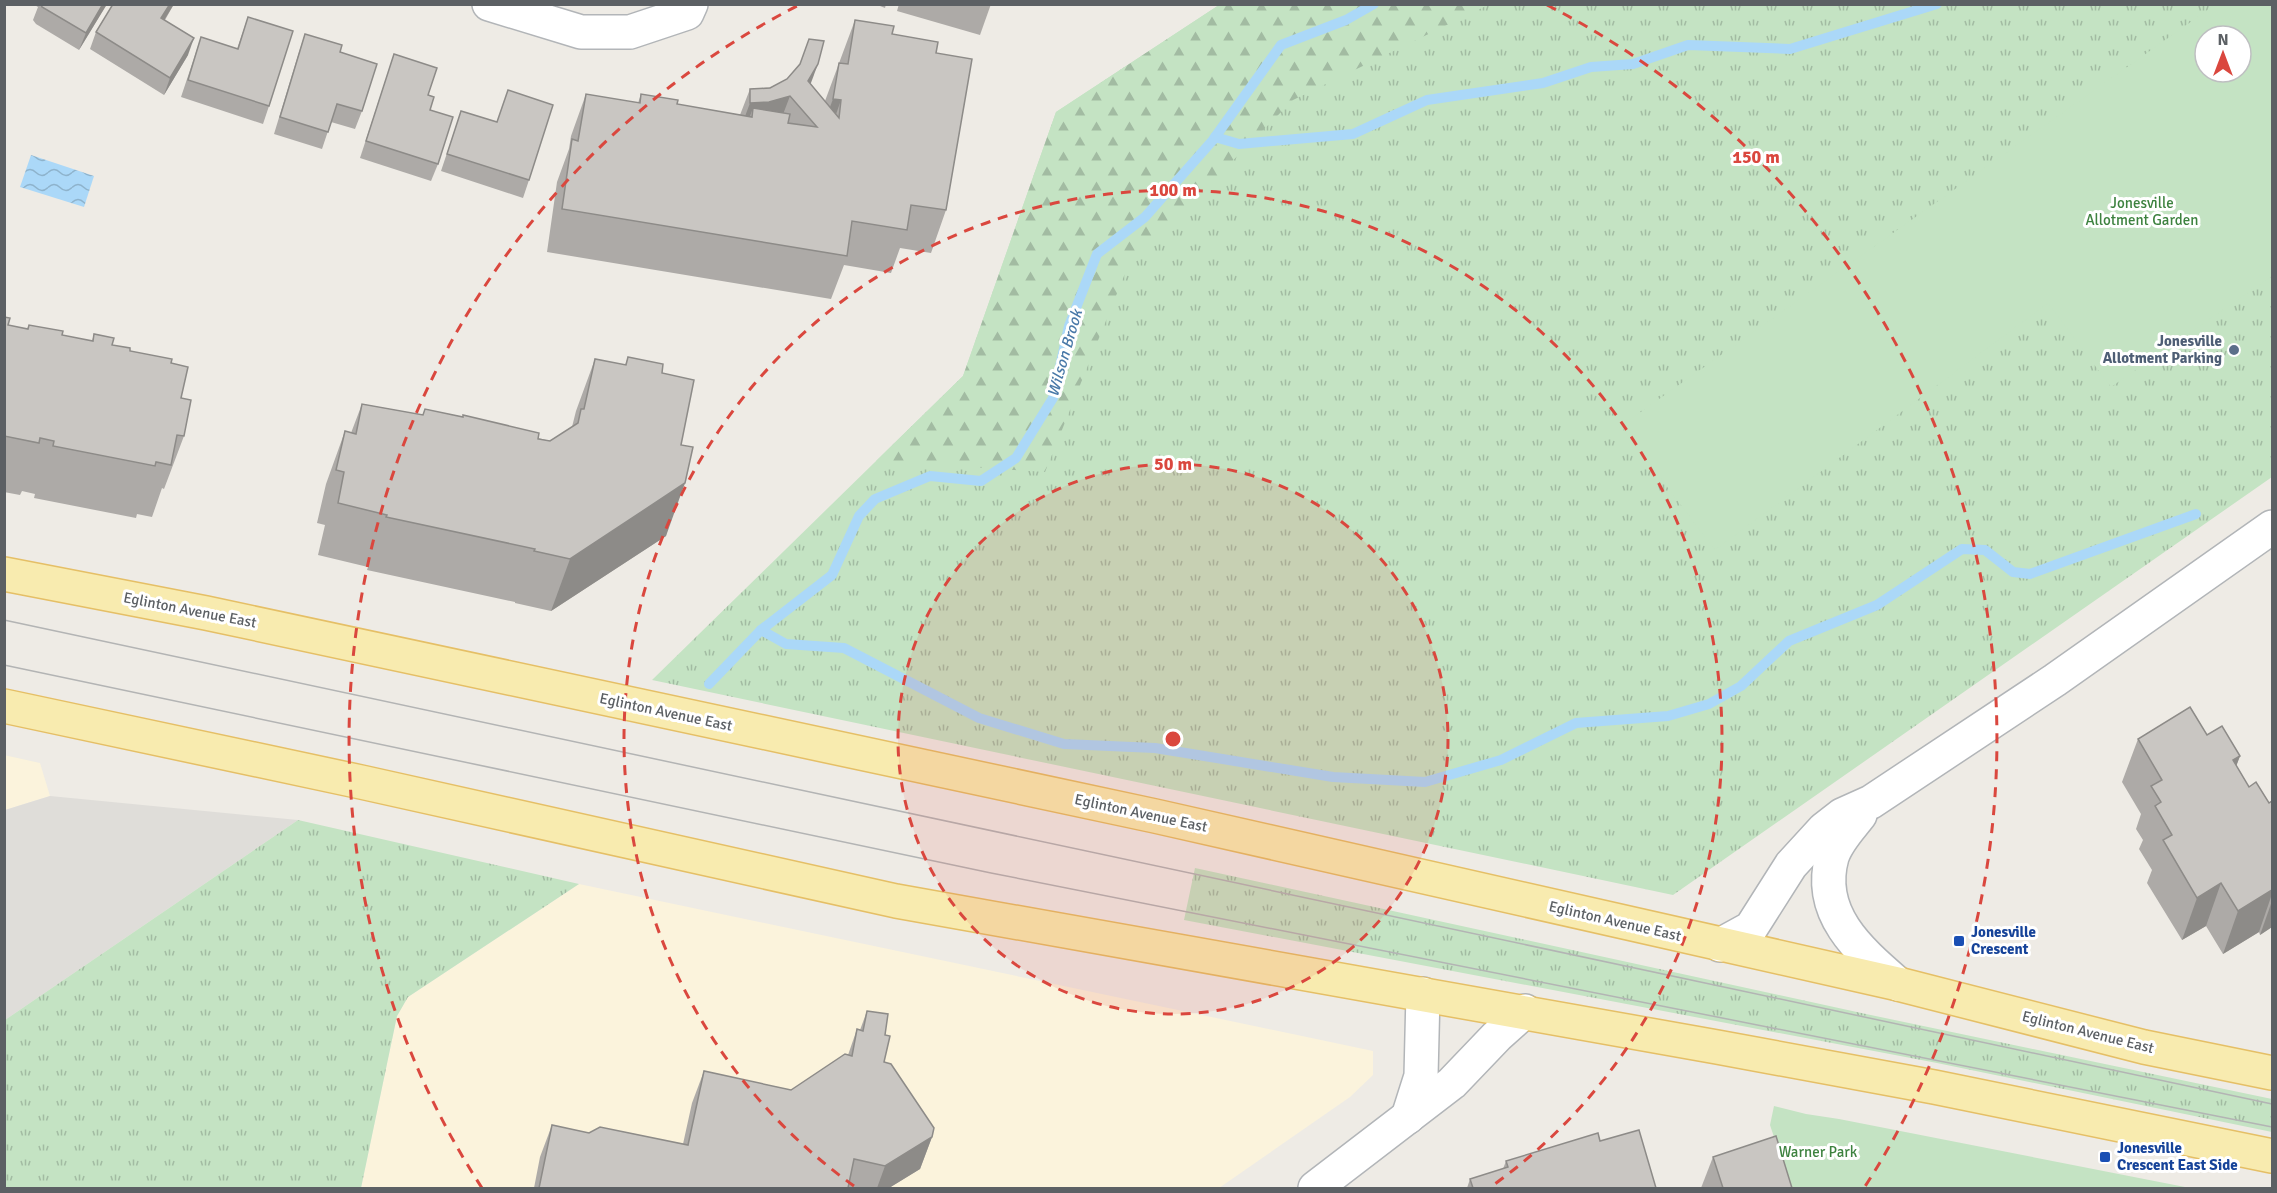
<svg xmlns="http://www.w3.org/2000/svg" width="2277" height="1193" font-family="Signika,sans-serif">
	<defs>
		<pattern id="grass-tufts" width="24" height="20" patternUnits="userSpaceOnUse" patternTransform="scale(1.5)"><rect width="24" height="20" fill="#c4e3c3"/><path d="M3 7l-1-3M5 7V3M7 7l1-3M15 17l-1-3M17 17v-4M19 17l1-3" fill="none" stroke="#a2bba2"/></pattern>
		<pattern id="forest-firs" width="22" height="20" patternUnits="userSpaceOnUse" patternTransform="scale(1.5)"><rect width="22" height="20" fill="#c4e3c3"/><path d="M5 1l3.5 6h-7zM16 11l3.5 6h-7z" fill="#a2bba2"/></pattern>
		<pattern id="water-waves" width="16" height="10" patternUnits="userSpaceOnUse" patternTransform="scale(1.5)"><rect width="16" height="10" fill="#abd8f8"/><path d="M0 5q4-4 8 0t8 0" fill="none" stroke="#8eb3cc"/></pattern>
	</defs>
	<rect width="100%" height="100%" fill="#eeebe5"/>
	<g fill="#fbf3dc">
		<path d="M 4,755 L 40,763 L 50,796 L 5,810 Z"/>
		<path d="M 579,884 L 1373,1051 L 1373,1075 L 1350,1097 L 1219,1188 L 361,1188 L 397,1016 L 408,997 Z"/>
	</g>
	<path fill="#dfddd9" d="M 50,796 L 298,820 L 5,1020 L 5,810 Z"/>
	<g fill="url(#grass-tufts)" fill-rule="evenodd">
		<path d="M 1219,5 L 2272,5 L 2272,477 L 1673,895 L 652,680 L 963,376 L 1056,112 ZM 2205,36 L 2241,36 L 2241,72 L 2205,72 Z"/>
		<path d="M 298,820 L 579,884 L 408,997 L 397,1016 L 361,1188 L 5,1188 L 5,1020 Z"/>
		<path d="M 1195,868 L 1866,1014 L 2272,1099 L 2272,1132 L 1937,1063 L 1184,920 Z"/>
	</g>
	<path fill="url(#forest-firs)" d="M 1219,5 L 1488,5 L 1293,100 L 1128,266 L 1045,472 L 876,461 L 963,376 L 1056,112 Z"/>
	<g fill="#c4e3c3" fill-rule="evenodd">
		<path d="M 2216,4 L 2272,5 L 2272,276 L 2111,387 L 2048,303 L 1715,550 L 1621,426 ZM 2205,36 L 2241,36 L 2241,72 L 2205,72 Z"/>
		<path d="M 1774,1106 L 1806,1114 L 1839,1119 L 2190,1188 L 1791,1188 L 1770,1125 Z"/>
	</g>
	<path fill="url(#water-waves)" d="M 31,155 L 94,176 L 84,207 L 20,187 Z"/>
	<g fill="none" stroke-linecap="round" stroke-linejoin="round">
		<g stroke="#abd8f8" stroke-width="10">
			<path d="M 1215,137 L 1239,144 L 1353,134 L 1427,100 L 1543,83 L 1591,67 L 1633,64 L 1688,45 L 1790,49 L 1937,4"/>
			<path d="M 761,630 L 786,644 L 844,648 L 979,718 L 1064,744 L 1155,748 L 1333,777 L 1425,782 L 1501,760 L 1576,723 L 1668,716 L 1709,704 L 1741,686 L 1789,641 L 1877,605 L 1962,549 L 1985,550 L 2013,572 L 2030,574 L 2196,514"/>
			<path d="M 709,684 L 761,630 L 832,575 L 859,516 L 875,499 L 930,476 L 981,481 L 1016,458 L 1053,398 L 1069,326 L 1097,254 L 1145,217 L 1213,140 L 1281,45 L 1346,20 L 1374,4"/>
		</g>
		<defs>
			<g id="minor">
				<path d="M 489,4 L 581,32 L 630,32 L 687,13 L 691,4"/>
				<path d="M 1408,1117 L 1421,1076 L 1423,994"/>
				<path d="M 1315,1188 L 1452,1083 L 1497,1036 L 1525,1011"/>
			</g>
			<g id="tertiary">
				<path d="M 1860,815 C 1850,828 1837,841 1832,857 C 1816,914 1860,951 1898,984"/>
				<path d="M 1720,945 L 1751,928 L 1791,865 L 1824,829 L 1842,815 L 1871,802 L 2055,680 L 2272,527"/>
			</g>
			<g id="primary">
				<path d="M 4,574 L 206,613 L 1155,816 L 1898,984 L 2144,1047 L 2272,1073"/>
				<path d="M 4,706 L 361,782 L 896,901 L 1717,1047 L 1934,1087 L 2272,1156"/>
			</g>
		</defs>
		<use href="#minor" stroke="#b2b5b8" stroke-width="36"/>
		<use href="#tertiary" stroke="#b2b5b8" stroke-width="36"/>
		<use href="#primary" stroke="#e5bf66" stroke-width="36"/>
		<use href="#minor" stroke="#fff" stroke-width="33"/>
		<use href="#tertiary" stroke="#fff" stroke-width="33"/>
		<use href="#primary" stroke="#f8ebaf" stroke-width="33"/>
		<g stroke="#b3b4b4" stroke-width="1.5">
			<path d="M 4,620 L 2272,1104"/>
			<path d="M 4,665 L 991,873 L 2272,1127"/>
		</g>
	</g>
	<g fill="#adaaa7">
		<path d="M 33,4 L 107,4 L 79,50 L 36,24 L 33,20 L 38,7 Z"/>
		<path d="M 170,4 L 174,4 L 165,20 L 188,55 L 164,95 L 90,49 L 96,32 Z"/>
		<path d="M 875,4 L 886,4 L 885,8 Z"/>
		<path d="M 899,4 L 991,4 L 980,35 L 897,11 Z"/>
		<path d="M 248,17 L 269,106 L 263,124 L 181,97 L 201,37 L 237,49 Z"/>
		<path d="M 855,20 L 936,53 L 946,210 L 931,253 L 900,248 L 891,273 L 844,265 L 831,299 L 547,252 L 557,182 L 569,149 L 571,136 L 586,94 L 638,103 L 641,94 L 677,104 L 740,115 L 750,89 L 811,84 L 825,101 Z"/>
		<path d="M 305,34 L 340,52 L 362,111 L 355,129 L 331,122 L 322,149 L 274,134 L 299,52 Z"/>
		<path d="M 394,54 L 428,95 L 438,164 L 431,181 L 360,158 Z"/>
		<path d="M 508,90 L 529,180 L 523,198 L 441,171 L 461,111 L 497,122 Z"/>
		<path d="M 4,317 L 8,325 L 27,329 L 29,325 L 62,335 L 92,341 L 94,334 L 112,345 L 171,363 L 181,398 L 184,436 L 164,489 L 162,488 L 152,517 L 137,514 L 136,518 L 34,498 L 35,494 L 22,491 L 20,495 L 4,492 Z"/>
		<path d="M 628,357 L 662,373 L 681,445 L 666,536 L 551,611 L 515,603 L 515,602 L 367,570 L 368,567 L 318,555 L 325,525 L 317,523 L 326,484 L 345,431 L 351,433 L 362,404 L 423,415 L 425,409 L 550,441 L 572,427 L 576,411 L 595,359 L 625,365 Z"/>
		<path d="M 2207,735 L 2240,756 L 2236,766 L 2249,787 L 2269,803 L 2272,801 L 2272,927 L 2260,935 L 2259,932 L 2223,954 L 2206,926 L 2182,940 L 2147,883 L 2152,870 L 2139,849 L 2143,840 L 2136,829 L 2141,814 L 2122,782 L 2138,739 Z"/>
		<path d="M 867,1011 L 885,1035 L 884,1062 L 932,1137 L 920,1169 L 889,1188 L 534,1188 L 540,1157 L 552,1125 L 589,1133 L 683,1144 L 692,1103 L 704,1071 L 791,1090 L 848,1055 L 857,1029 L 860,1030 Z"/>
		<path d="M 1600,1141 L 1656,1188 L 1467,1188 L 1470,1179 L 1503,1169 L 1506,1161 Z"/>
		<path d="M 1713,1157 L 1792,1188 L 1701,1188 Z"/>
	</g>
	<g fill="#8d8b88">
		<path d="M 103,4 L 107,4 L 79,50 L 86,33 Z"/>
		<path d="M 170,4 L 174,4 L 155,35 L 161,18 Z"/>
		<path d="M 194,38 L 188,55 L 164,95 L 170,78 Z"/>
		<path d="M 818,64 L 802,107 L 808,81 Z"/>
		<path d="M 790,96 L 774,138 L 752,117 L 753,108 L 739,146 L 734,146 L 750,103 Z"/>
		<path d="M 833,99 L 841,100 L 826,143 L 817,142 Z"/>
		<path d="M 685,483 L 666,536 L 551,611 L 570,559 Z"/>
		<path d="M 2240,756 L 2224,799 L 2233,760 Z"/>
		<path d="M 2221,883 L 2206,926 L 2182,940 L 2197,898 Z"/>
		<path d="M 2272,890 L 2272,894 L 2259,932 L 2223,954 L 2238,911 Z"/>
		<path d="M 2272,901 L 2272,927 L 2260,935 Z"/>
		<path d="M 932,1137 L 920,1169 L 889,1188 L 877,1188 L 885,1166 Z"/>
	</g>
	<g fill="#c9c6c2" stroke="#8d8b88" stroke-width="1.5">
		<path d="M 41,4 L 103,4 L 86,33 L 42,7 Z"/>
		<path d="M 113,4 L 170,4 L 161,18 L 194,38 L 170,78 L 96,32 Z"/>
		<path d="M 248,17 L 293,31 L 269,106 L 188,80 L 201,37 L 238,49 Z"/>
		<path d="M 855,20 L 894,26 L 892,34 L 938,42 L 936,53 L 972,59 L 946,210 L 911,205 L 907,230 L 852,221 L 847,256 L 562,209 L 572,139 L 578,141 L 586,94 L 640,103 L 641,94 L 678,100 L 677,104 L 752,117 L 753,108 L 790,114 L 788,123 L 817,127 L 790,96 L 769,102 L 750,103 L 750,89 L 770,88 L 787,79 L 800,64 L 809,39 L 824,41 L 818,64 L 808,81 L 839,118 L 841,100 L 833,99 L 839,63 L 848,64 Z"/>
		<path d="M 305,34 L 342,45 L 340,52 L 377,64 L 362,111 L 337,104 L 328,132 L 280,117 Z"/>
		<path d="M 394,54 L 437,68 L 428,95 L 434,97 L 430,110 L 453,117 L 438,164 L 366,141 Z"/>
		<path d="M 508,90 L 553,105 L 529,180 L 447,154 L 461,111 L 497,122 Z"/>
		<path d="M 4,317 L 10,318 L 8,325 L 28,329 L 29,325 L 63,331 L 62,335 L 93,341 L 94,334 L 114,338 L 112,345 L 130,348 L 130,351 L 172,359 L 171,363 L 188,367 L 181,398 L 191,400 L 184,436 L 177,435 L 171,465 L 156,462 L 155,466 L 53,446 L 54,441 L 40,438 L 39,443 L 4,436 Z"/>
		<path d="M 628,357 L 663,364 L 662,373 L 694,380 L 681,445 L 693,447 L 685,483 L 570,559 L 534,551 L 535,549 L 386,517 L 387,515 L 338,503 L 344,472 L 336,470 L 345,431 L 356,434 L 362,404 L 423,415 L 425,409 L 463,417 L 463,415 L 539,433 L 538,439 L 550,441 L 578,423 L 581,409 L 584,409 L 595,359 L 626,365 Z"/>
		<path d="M 2190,707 L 2207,735 L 2222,726 L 2240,756 L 2233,760 L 2249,787 L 2256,782 L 2269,803 L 2272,801 L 2272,890 L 2238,911 L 2221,883 L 2197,898 L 2163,840 L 2172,835 L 2155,806 L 2161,802 L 2151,786 L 2162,780 L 2138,739 Z"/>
		<path d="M 867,1011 L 888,1014 L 885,1035 L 890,1036 L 884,1062 L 891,1064 L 934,1128 L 932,1137 L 885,1166 L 854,1159 L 848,1188 L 539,1188 L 552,1125 L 589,1133 L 600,1127 L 688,1145 L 704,1071 L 791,1090 L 845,1054 L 852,1056 L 857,1029 L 863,1031 Z"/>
		<path d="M 1639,1130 L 1656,1188 L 1473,1188 L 1470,1179 L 1508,1167 L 1506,1161 L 1598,1133 L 1600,1141 Z"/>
		<path d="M 1776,1136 L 1792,1188 L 1723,1188 L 1713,1157 Z"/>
	</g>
	<circle cx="1173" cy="739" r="275" fill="#da473e" fill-opacity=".12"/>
	<g fill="none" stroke="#da473e" stroke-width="3" stroke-dasharray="10 8">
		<circle cx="1173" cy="739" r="275"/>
		<path d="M854 1186A549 549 0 1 1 1492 1186"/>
		<path d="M482 1188A824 824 0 0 1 799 5M1547 5A824 824 0 0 1 1864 1188"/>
	</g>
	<circle fill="#5c6f8a" stroke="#fff" stroke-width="2" cx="2234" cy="350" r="6"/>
	<g fill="#1a4fb4" stroke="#fff" stroke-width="2">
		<rect x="1953" y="935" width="12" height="12" rx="3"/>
		<rect x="2099" y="1151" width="12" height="12" rx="3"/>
	</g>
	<g text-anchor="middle" stroke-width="6" stroke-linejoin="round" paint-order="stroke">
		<g font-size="15" fill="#3d823f" stroke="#fff">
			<text x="2142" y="208">Jonesville<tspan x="2142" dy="17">Allotment Garden</tspan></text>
			<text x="1818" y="1157">Warner Park</text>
		</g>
		<g font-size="15" font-weight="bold" fill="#4e5e75" stroke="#fff" text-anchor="end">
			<text x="2222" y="346">Jonesville<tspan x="2222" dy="17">Allotment Parking</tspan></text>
		</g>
		<g font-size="15" fill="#5c6064" stroke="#fff">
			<text transform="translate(190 610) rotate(11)" y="5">Eglinton Avenue East</text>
			<text transform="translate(666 712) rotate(12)" y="5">Eglinton Avenue East</text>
			<text transform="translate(1141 813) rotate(12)" y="5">Eglinton Avenue East</text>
			<text transform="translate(1615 921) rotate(13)" y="5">Eglinton Avenue East</text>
			<text transform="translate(2088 1032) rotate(14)" y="5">Eglinton Avenue East</text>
		</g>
		<g font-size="15" font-weight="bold" fill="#164399" stroke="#fff" text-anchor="start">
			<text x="1971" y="937">Jonesville<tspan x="1971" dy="17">Crescent</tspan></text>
			<text x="2117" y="1153">Jonesville<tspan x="2117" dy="17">Crescent East Side</tspan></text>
		</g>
		<g font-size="16" font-style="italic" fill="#4979a8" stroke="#fff">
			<text transform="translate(1064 353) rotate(-74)" y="6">Wilson Brook</text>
		</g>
	</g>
	<circle cx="1173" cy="739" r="9" fill="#da473e" stroke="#fff" stroke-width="3"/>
	<g font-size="18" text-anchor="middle" font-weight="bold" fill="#da473e" stroke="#fff" stroke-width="6" stroke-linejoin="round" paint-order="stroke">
		<text x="1756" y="163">150 m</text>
		<text x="1173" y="196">100 m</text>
		<text x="1173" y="470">50 m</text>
	</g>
	<rect width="2277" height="1193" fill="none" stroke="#5c6064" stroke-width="12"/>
	<g transform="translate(2223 54)"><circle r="28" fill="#ffffff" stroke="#bebfc1" stroke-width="1.5"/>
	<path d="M0-4.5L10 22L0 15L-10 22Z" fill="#da473e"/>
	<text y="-9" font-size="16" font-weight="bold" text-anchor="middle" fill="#5c6064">N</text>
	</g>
</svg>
